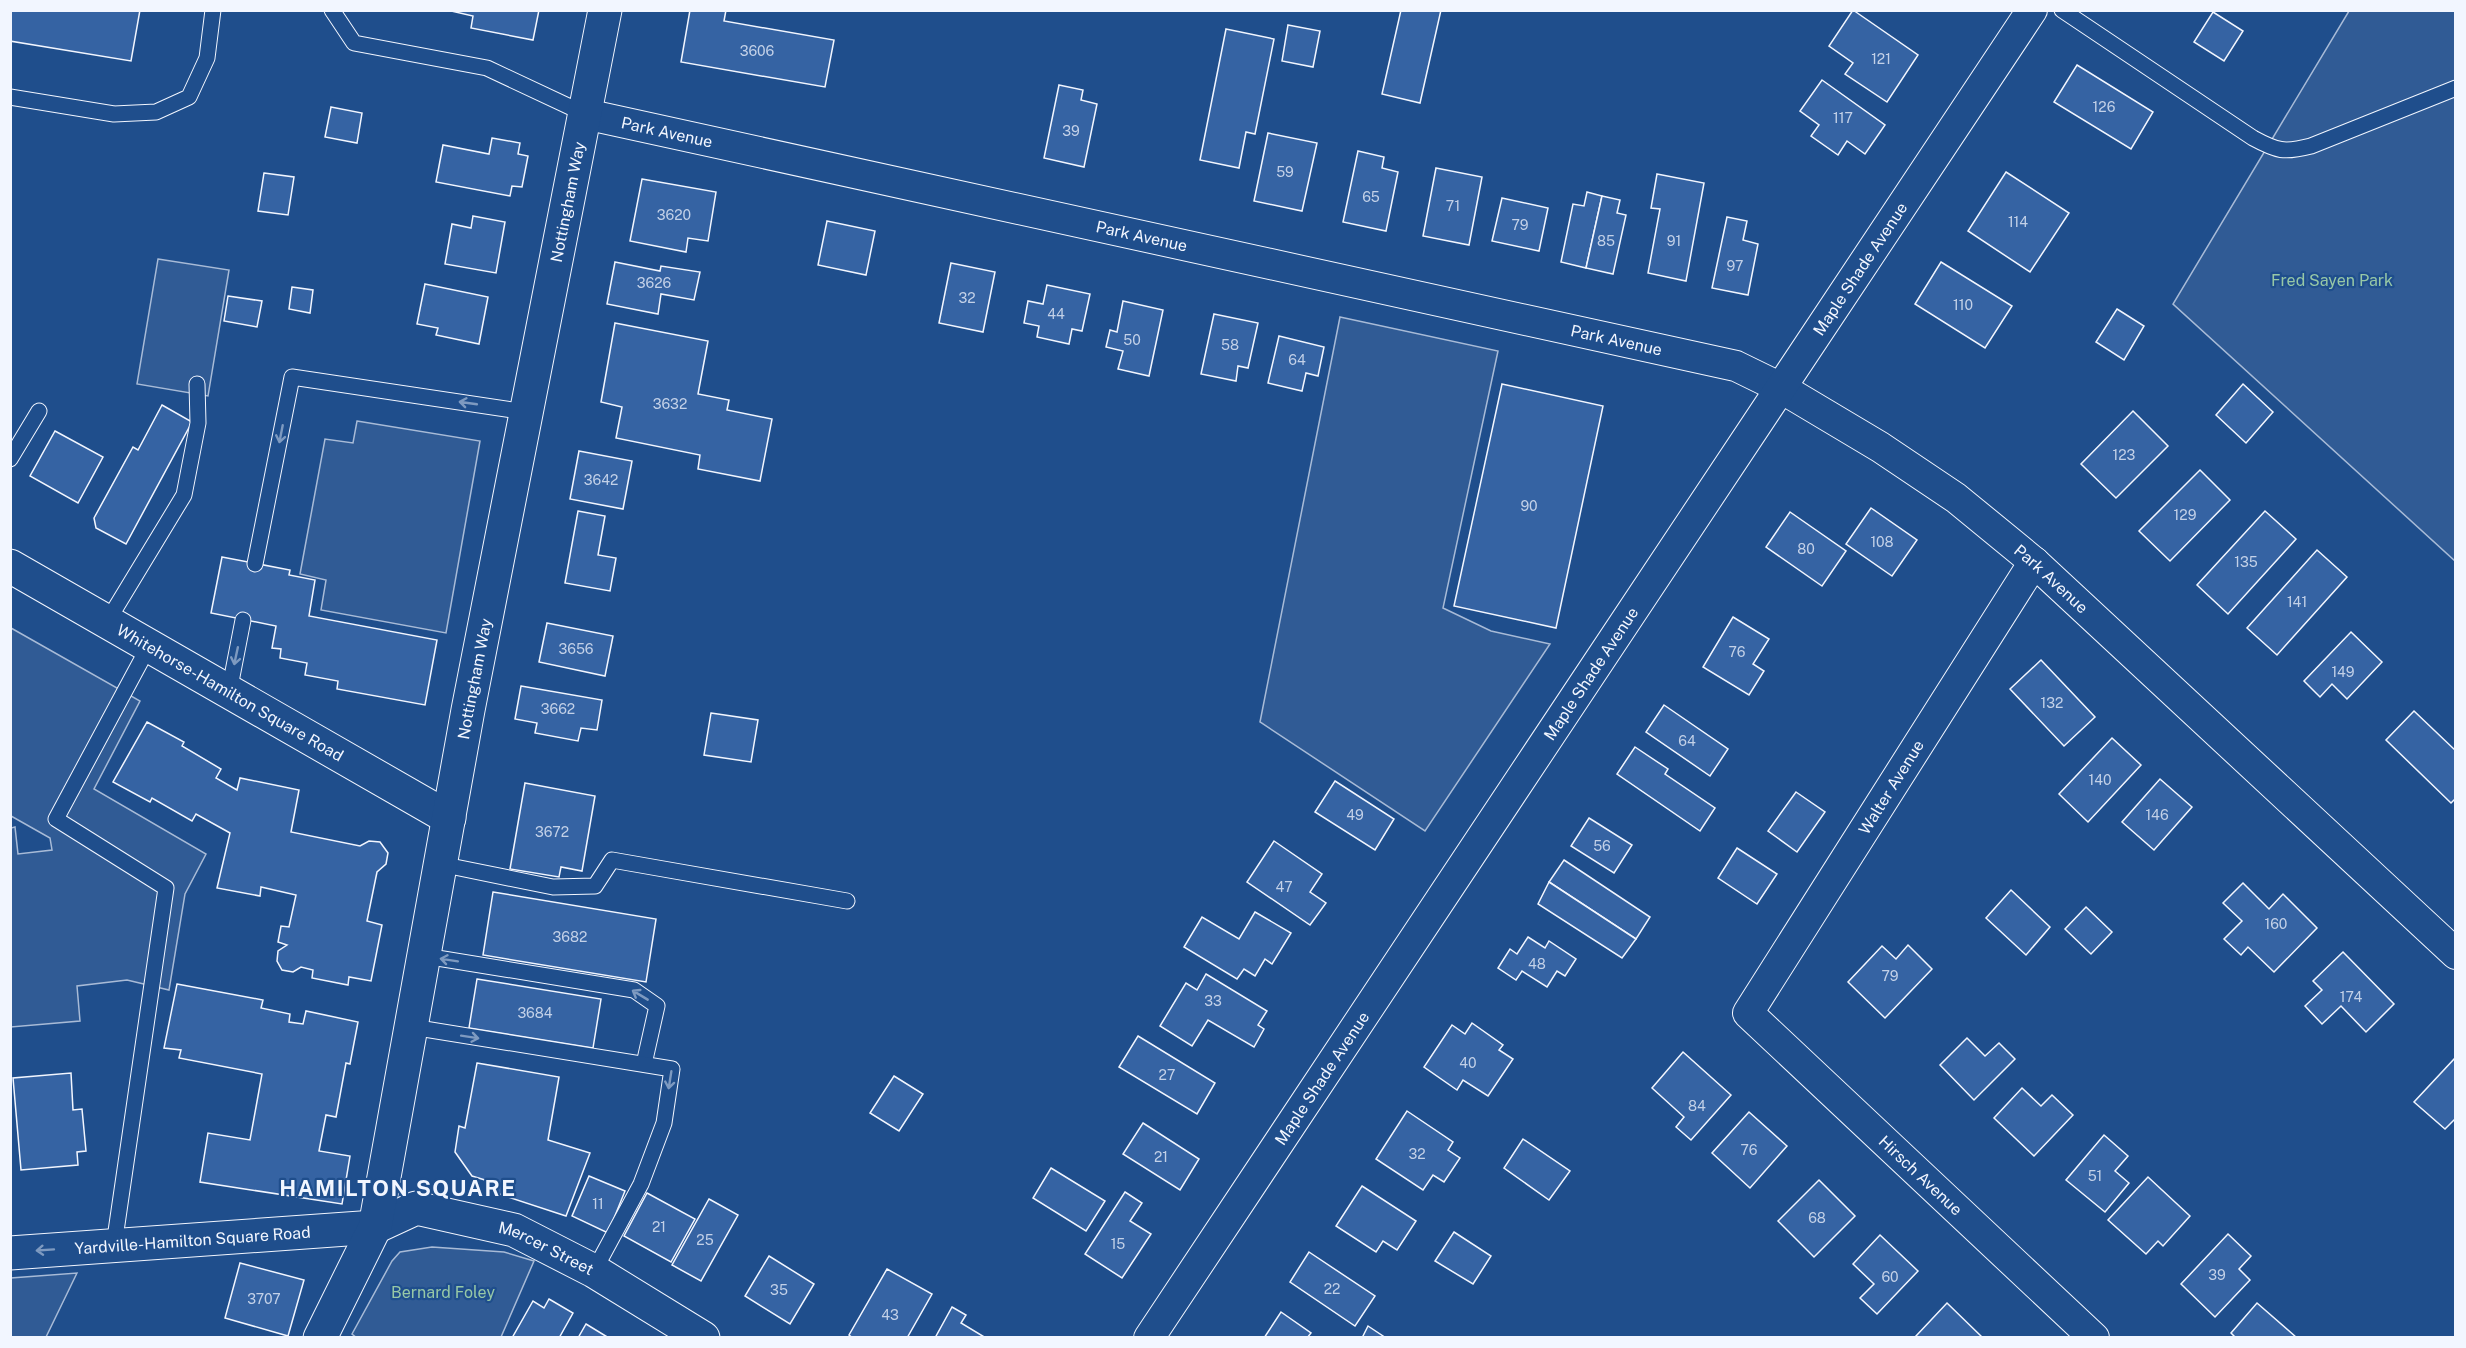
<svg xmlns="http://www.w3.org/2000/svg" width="2466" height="1348" font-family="'Public Sans',sans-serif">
	<rect width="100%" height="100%" fill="#1f4e8c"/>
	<g fill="#305b95" stroke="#a8bbd7" stroke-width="1.5">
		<path d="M 2349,11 L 2455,11 L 2455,561 L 2173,304 Z"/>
		<path d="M 158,259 L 229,270 L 208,396 L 137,384 Z"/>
		<path d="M 1340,317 L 1498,351 L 1443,608 L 1491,631 L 1550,644 L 1425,831 L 1260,722 Z"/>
		<path d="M 357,421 L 480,441 L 446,633 L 321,610 L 326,580 L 300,574 L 325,439 L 353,443 Z"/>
		<path d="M 11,628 L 140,701 L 94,789 L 206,854 L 185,894 L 169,990 L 127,980 L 77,986 L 80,1021 L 11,1027 L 11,828 L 15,827 L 18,854 L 52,850 L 50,838 L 11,816 Z"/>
		<path d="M 432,1247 L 504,1252 L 534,1261 L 501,1337 L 357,1338 L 352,1334 L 392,1261 L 400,1252 Z"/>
		<path d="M 77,1273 L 46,1337 L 11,1337 L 11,1278 Z"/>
	</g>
	<g fill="#3563a3" stroke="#f2f6ff" stroke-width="1.5">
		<path d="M 10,10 L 140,10 L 131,61 L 10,41 Z"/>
		<path d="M 447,10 L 539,10 L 533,40 L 471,28 L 473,16 Z"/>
		<path d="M 690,10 L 726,10 L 724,21 L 834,40 L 825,87 L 681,62 Z"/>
		<path d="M 1401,10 L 1441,10 L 1420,103 L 1382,94 Z"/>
		<path d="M 1853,10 L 1918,55 L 1887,102 L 1845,74 L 1853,63 L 1829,46 Z"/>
		<path d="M 2213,12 L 2243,31 L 2224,61 L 2194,42 Z"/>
		<path d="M 1288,25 L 1320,31 L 1313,67 L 1282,61 Z"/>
		<path d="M 1226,29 L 1274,39 L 1255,134 L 1246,132 L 1239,168 L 1200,160 Z"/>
		<path d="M 2077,65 L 2153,112 L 2131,149 L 2054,102 Z"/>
		<path d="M 1822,80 L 1885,125 L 1865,154 L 1847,141 L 1838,155 L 1811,136 L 1819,125 L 1800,111 Z"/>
		<path d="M 1059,85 L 1083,90 L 1081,100 L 1097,104 L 1084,167 L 1044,158 Z"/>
		<path d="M 331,107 L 362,113 L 357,143 L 325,137 Z"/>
		<path d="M 1268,133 L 1317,143 L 1302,211 L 1254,201 Z"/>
		<path d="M 492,138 L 520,143 L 518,154 L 528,156 L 522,187 L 512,186 L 510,196 L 436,182 L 443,145 L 489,154 Z"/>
		<path d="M 1358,151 L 1384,157 L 1382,168 L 1398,172 L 1386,231 L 1343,222 Z"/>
		<path d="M 1436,168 L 1482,177 L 1469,245 L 1423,236 Z"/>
		<path d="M 2006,172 L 2069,213 L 2030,272 L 1968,231 Z"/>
		<path d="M 264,173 L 294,177 L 288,215 L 258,211 Z"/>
		<path d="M 1657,174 L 1704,183 L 1686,281 L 1648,273 L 1660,209 L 1651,208 Z"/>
		<path d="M 642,179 L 716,192 L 708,241 L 688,238 L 686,252 L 630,241 Z"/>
		<path d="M 1587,192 L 1602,196 L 1586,268 L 1561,262 L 1573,204 L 1584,206 Z"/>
		<path d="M 1602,196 L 1620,200 L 1617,213 L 1626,215 L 1613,274 L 1586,268 Z"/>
		<path d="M 1502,198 L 1548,208 L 1539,251 L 1492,241 Z"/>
		<path d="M 473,216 L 505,222 L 496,273 L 445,264 L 452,224 L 471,228 Z"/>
		<path d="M 1727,217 L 1747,221 L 1743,240 L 1758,244 L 1748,295 L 1712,288 Z"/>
		<path d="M 827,221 L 875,231 L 866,275 L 818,265 Z"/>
		<path d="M 615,262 L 660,271 L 661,266 L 700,272 L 694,300 L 661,294 L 658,314 L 607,304 Z"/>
		<path d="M 1941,262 L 2012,306 L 1985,348 L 1915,304 Z"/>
		<path d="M 951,263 L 995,272 L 983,332 L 939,323 Z"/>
		<path d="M 425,284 L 488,297 L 479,344 L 436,335 L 438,328 L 417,324 Z"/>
		<path d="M 1047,285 L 1090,294 L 1082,331 L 1072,329 L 1069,344 L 1037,337 L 1039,326 L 1024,323 L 1028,301 L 1043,304 Z"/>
		<path d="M 292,287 L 313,290 L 310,313 L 289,309 Z"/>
		<path d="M 228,296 L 262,301 L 257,327 L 224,321 Z"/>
		<path d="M 1123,301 L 1163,310 L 1149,376 L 1118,369 L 1123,351 L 1106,347 L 1110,330 L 1117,332 Z"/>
		<path d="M 2117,309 L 2144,326 L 2124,360 L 2096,342 Z"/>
		<path d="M 1214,314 L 1258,323 L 1248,368 L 1238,366 L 1236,381 L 1201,374 Z"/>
		<path d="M 615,323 L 708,341 L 698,394 L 729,400 L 727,410 L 772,419 L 760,481 L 698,469 L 700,455 L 616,438 L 622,407 L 601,402 Z"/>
		<path d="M 1279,336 L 1324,347 L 1318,376 L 1306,373 L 1302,391 L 1268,383 Z"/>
		<path d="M 1502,384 L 1603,406 L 1556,628 L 1454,606 Z"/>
		<path d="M 2243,384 L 2273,412 L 2246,443 L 2216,415 Z"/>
		<path d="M 162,405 L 192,422 L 126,544 L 96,528 L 94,518 L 133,447 L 138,450 Z"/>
		<path d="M 2133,411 L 2168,446 L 2116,498 L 2081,464 Z"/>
		<path d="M 55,431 L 103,457 L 78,503 L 30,476 Z"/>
		<path d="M 579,451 L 632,461 L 623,509 L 570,499 Z"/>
		<path d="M 2200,470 L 2230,500 L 2170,561 L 2139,531 Z"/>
		<path d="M 1871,508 L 1917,540 L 1892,576 L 1846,544 Z"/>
		<path d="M 578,511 L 605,516 L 598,555 L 616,558 L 610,591 L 565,583 Z"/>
		<path d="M 2265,511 L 2296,539 L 2228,614 L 2197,585 Z"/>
		<path d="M 1790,512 L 1846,551 L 1822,586 L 1766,547 Z"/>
		<path d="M 2317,550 L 2347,577 L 2277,655 L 2247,628 Z"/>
		<path d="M 222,557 L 290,570 L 289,575 L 315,580 L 309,616 L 437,640 L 425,705 L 337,689 L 338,681 L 305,675 L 307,663 L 280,658 L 281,649 L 272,648 L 276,626 L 211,613 Z"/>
		<path d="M 1733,617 L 1769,639 L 1753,664 L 1764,671 L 1749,695 L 1703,667 Z"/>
		<path d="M 547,623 L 613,636 L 605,676 L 539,662 Z"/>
		<path d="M 2351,632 L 2382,662 L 2347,699 L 2332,684 L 2320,697 L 2304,681 Z"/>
		<path d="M 2041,660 L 2095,717 L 2064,746 L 2010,689 Z"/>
		<path d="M 521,686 L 602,700 L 597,730 L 581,728 L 578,741 L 535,733 L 537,723 L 515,719 Z"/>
		<path d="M 1664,705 L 1728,749 L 1710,776 L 1646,732 Z"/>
		<path d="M 2414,711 L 2456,751 L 2456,798 L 2451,803 L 2386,740 Z"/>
		<path d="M 711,713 L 758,720 L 751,762 L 704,755 Z"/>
		<path d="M 147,722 L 184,742 L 182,746 L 221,769 L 216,778 L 237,790 L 240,778 L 299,790 L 291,832 L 360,846 L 369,841 L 380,842 L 388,853 L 386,864 L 377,872 L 367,921 L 382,925 L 371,981 L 349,977 L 348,985 L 312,978 L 313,970 L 301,967 L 293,972 L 282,970 L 277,961 L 278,951 L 287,945 L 278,942 L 281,926 L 289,927 L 296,895 L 261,887 L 260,896 L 217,888 L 230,833 L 196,814 L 192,821 L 152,798 L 150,802 L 113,782 Z"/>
		<path d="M 2112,738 L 2141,765 L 2088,822 L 2059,794 Z"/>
		<path d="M 1635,747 L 1668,769 L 1665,774 L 1715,808 L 1700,831 L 1617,774 Z"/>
		<path d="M 2160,779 L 2192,807 L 2154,850 L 2122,822 Z"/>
		<path d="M 1335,781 L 1394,819 L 1375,850 L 1315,812 Z"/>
		<path d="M 525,783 L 595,796 L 582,871 L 561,867 L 559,877 L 510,869 Z"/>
		<path d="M 1796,792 L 1825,812 L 1797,852 L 1768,831 Z"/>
		<path d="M 1589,818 L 1632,845 L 1614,873 L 1571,846 Z"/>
		<path d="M 1274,841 L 1322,874 L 1310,892 L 1326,903 L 1310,925 L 1247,882 Z"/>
		<path d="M 1737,848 L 1777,874 L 1757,904 L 1718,878 Z"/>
		<path d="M 1564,860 L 1650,917 L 1636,939 L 1549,882 Z"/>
		<path d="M 1549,882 L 1636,939 L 1622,958 L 1538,904 Z"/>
		<path d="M 2243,883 L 2269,909 L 2283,894 L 2317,928 L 2274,972 L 2248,947 L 2241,955 L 2224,939 L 2242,921 L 2223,903 Z"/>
		<path d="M 2011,890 L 2050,927 L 2026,955 L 1986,918 Z"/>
		<path d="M 493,892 L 656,919 L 646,982 L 483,955 Z"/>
		<path d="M 2086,907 L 2112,932 L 2091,954 L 2065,929 Z"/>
		<path d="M 1255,912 L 1291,933 L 1272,964 L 1265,959 L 1255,976 L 1244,969 L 1237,979 L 1184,947 L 1202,917 L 1239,939 Z"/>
		<path d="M 1528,937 L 1545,948 L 1549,941 L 1576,959 L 1565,976 L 1557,971 L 1547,987 L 1522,971 L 1516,980 L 1498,968 L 1510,949 L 1517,954 Z"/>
		<path d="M 1908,945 L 1932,969 L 1885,1018 L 1848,982 L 1882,946 L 1896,959 Z"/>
		<path d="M 2343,952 L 2394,1004 L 2366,1032 L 2341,1006 L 2322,1024 L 2305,1006 L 2322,990 L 2313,981 Z"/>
		<path d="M 1206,974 L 1267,1011 L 1258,1025 L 1264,1029 L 1254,1047 L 1208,1020 L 1192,1046 L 1160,1026 L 1186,983 L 1197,990 Z"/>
		<path d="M 477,979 L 601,999 L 593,1048 L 469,1028 Z"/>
		<path d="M 177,984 L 263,1000 L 261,1008 L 290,1014 L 289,1022 L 303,1024 L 306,1011 L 358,1022 L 350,1064 L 346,1063 L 336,1117 L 326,1115 L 319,1151 L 350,1156 L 342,1204 L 200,1182 L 208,1133 L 250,1140 L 262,1074 L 179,1058 L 181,1050 L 164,1048 Z"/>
		<path d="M 1472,1023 L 1503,1045 L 1499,1050 L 1513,1059 L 1488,1096 L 1463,1080 L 1457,1090 L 1424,1067 L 1452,1025 L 1465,1034 Z"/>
		<path d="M 1138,1036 L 1215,1083 L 1197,1114 L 1119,1067 Z"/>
		<path d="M 1967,1038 L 1985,1056 L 1999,1043 L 2015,1059 L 1974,1100 L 1940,1065 Z"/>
		<path d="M 1683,1052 L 1731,1095 L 1691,1140 L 1676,1127 L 1684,1117 L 1652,1088 Z"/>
		<path d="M 2456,1057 L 2456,1118 L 2445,1129 L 2414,1102 Z"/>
		<path d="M 477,1063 L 559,1077 L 548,1140 L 590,1153 L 566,1216 L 496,1193 L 498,1184 L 472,1176 L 455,1152 L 459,1126 L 465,1128 Z"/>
		<path d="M 71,1073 L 73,1110 L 82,1109 L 86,1151 L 77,1152 L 78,1165 L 21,1170 L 13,1078 Z"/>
		<path d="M 894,1076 L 923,1094 L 899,1131 L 870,1113 Z"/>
		<path d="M 2022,1088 L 2041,1106 L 2052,1095 L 2073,1115 L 2034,1156 L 1994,1118 Z"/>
		<path d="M 1407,1111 L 1453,1142 L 1448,1150 L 1460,1158 L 1444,1182 L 1433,1175 L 1423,1190 L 1376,1159 Z"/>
		<path d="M 1749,1112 L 1787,1146 L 1750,1188 L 1712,1153 Z"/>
		<path d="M 1143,1123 L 1199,1159 L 1180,1190 L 1123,1154 Z"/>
		<path d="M 2104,1135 L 2128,1156 L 2115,1171 L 2129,1183 L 2105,1212 L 2066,1180 Z"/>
		<path d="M 1523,1139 L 1570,1171 L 1549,1200 L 1504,1168 Z"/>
		<path d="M 1051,1168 L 1105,1201 L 1086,1231 L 1033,1198 Z"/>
		<path d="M 589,1176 L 625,1191 L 608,1233 L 572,1216 Z"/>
		<path d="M 2148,1177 L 2190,1216 L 2163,1246 L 2158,1241 L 2146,1254 L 2108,1220 Z"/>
		<path d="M 1819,1180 L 1855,1216 L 1814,1257 L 1778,1221 Z"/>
		<path d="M 1362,1186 L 1416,1221 L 1397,1250 L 1383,1241 L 1376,1252 L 1336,1226 Z"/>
		<path d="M 1125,1192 L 1142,1203 L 1130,1221 L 1151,1234 L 1122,1278 L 1085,1254 Z"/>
		<path d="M 647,1193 L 695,1219 L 671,1262 L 624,1236 Z"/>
		<path d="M 709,1199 L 738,1215 L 701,1281 L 672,1265 Z"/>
		<path d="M 1454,1232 L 1491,1256 L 1473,1284 L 1435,1261 Z"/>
		<path d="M 2228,1234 L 2251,1256 L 2239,1269 L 2250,1280 L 2215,1317 L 2181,1284 Z"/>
		<path d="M 1880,1235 L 1918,1271 L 1877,1314 L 1860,1298 L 1874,1284 L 1853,1264 Z"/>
		<path d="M 1309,1252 L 1375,1296 L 1355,1326 L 1290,1282 Z"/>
		<path d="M 769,1256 L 814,1284 L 790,1324 L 745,1296 Z"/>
		<path d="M 240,1263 L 304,1280 L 288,1336 L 225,1318 Z"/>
		<path d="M 887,1269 L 932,1294 L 907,1338 L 853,1338 L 849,1335 Z"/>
		<path d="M 549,1299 L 573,1313 L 559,1338 L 512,1338 L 533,1301 L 544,1308 Z"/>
		<path d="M 1947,1303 L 1983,1338 L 1918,1338 L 1916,1336 Z"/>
		<path d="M 2257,1303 L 2296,1337 L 2296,1338 L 2236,1338 L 2231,1333 Z"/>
		<path d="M 952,1307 L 966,1315 L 961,1323 L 986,1338 L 935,1338 Z"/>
		<path d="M 1281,1312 L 1311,1333 L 1307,1338 L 1264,1338 Z"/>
		<path d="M 586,1324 L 609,1338 L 578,1338 Z"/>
		<path d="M 1368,1326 L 1386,1338 L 1362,1338 Z"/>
	</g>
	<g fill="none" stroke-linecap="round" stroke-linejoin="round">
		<defs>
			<g id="service">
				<path d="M 332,10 L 354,43 L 487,68 L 585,114"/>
				<path d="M 2062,10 L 2253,138 C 2277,151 2284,153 2311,146 L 2456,88"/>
				<path d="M 10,97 L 114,114 L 156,112 L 189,97 L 207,58 L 213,10"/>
				<path d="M 10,459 L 39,411"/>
				<path d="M 255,564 L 292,377 L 526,412"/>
				<path d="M 107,622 L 184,495 L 198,423 L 197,384"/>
				<path d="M 229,692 L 243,620"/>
				<path d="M 440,864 L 553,887 L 595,886 L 612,860 L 847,901"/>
				<path d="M 425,956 L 634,990 L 657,1006 L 644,1064"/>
				<path d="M 412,1027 L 672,1069 L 664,1123 L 641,1184 L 594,1271"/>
				<path d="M 114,1245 L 166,888 L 56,819 L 149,646"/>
			</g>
			<g id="minor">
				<path id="s1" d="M 585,114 L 1736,366 L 1781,388 L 1880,447 L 1956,498 L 2034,562 L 2456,954"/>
				<path id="s2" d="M 2034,562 L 1748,1013 L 2094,1338"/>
				<path id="s3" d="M 1149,1338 L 2032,10"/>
			</g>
			<g id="tertiary">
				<path id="s4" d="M 10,566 L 449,818"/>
				<path id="s5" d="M 10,1253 L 375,1227 L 416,1208 L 514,1230 L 594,1271 L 703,1338"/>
				<path id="s6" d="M 320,1338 L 375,1227 L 468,710 L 605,10"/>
			</g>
		</defs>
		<use href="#service" stroke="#f2f6ff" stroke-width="17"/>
		<use href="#minor" stroke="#f2f6ff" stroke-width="32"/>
		<use href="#tertiary" stroke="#f2f6ff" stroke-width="35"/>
		<use href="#service" stroke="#1f4e8c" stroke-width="15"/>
		<use href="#minor" stroke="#1f4e8c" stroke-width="30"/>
		<use href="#tertiary" stroke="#1f4e8c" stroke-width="33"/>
	</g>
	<defs><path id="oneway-shaft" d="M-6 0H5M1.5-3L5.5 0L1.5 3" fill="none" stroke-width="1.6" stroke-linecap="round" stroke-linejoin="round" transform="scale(1.5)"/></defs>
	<g stroke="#7e9ac0">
		<use href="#oneway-shaft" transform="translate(468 403) rotate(-172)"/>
		<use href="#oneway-shaft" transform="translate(281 434) rotate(101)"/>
		<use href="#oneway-shaft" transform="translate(236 656) rotate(102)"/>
		<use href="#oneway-shaft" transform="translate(449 960) rotate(-171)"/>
		<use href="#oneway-shaft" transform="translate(640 995) rotate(-149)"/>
		<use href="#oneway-shaft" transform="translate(470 1037) rotate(9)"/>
		<use href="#oneway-shaft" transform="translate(670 1080) rotate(99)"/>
		<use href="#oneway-shaft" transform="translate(45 1250) rotate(176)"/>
	</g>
	<g text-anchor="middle" stroke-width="4.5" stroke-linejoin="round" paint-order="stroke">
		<g font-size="14" fill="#c3d1e8">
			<text x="757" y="56">3606</text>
			<text x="1881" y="64">121</text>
			<text x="2104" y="112">126</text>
			<text x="1843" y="123">117</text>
			<text x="1071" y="136">39</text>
			<text x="1285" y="177">59</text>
			<text x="1371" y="202">65</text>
			<text x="1453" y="211">71</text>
			<text x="674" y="220">3620</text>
			<text x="2018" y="227">114</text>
			<text x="1520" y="230">79</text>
			<text x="1606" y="246">85</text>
			<text x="1674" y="246">91</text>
			<text x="1735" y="271">97</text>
			<text x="654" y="288">3626</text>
			<text x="967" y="303">32</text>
			<text x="1963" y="310">110</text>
			<text x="1056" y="319">44</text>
			<text x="1132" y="345">50</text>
			<text x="1230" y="350">58</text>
			<text x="1297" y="365">64</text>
			<text x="670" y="409">3632</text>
			<text x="2124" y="460">123</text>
			<text x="601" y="485">3642</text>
			<text x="1529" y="511">90</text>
			<text x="2185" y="520">129</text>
			<text x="1882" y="547">108</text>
			<text x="1806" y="554">80</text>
			<text x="2246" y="567">135</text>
			<text x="2297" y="607">141</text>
			<text x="576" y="654">3656</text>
			<text x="1737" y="657">76</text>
			<text x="2343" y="677">149</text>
			<text x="2052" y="708">132</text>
			<text x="558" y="714">3662</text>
			<text x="1687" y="746">64</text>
			<text x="2100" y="785">140</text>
			<text x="1355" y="820">49</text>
			<text x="2157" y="820">146</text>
			<text x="552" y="837">3672</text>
			<text x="1602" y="851">56</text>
			<text x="1284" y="892">47</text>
			<text x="2276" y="929">160</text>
			<text x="570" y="942">3682</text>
			<text x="1537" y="969">48</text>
			<text x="1890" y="981">79</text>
			<text x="2351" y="1002">174</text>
			<text x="1213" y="1006">33</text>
			<text x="535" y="1018">3684</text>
			<text x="1468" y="1068">40</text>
			<text x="1167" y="1080">27</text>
			<text x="1697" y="1111">84</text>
			<text x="1749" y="1155">76</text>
			<text x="1417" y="1159">32</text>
			<text x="1161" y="1162">21</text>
			<text x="2095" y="1181">51</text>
			<text x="598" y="1209">11</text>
			<text x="1817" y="1223">68</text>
			<text x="659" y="1232">21</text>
			<text x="705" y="1245">25</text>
			<text x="1118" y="1249">15</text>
			<text x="2217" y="1280">39</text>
			<text x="1890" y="1282">60</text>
			<text x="1332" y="1294">22</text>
			<text x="779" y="1295">35</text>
			<text x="264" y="1304">3707</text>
			<text x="890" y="1320">43</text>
		</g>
		<g font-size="16" fill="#f2f6ff" stroke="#1f4e8c">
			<text dy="6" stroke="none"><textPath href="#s1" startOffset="84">Park Avenue</textPath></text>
			<text dy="6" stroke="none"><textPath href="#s6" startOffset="1167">Nottingham Way</textPath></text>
			<text dy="6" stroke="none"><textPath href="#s1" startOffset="570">Park Avenue</textPath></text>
			<text dy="6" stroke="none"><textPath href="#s3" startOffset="1284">Maple Shade Avenue</textPath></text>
			<text dy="6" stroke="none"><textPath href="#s1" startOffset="1056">Park Avenue</textPath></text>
			<text dy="6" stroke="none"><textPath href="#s1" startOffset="1560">Park Avenue</textPath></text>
			<text dy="6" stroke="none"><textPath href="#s3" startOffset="798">Maple Shade Avenue</textPath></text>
			<text dy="6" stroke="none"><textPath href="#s6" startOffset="681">Nottingham Way</textPath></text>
			<text dy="6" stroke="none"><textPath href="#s4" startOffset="254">Whitehorse-Hamilton Square Road</textPath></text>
			<text transform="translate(1891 787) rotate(-58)" y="6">Walter Avenue</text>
			<text dy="6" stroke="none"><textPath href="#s3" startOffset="312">Maple Shade Avenue</textPath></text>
			<text dy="6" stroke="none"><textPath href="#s2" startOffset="771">Hirsch Avenue</textPath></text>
			<text dy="6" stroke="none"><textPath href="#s5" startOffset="183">Yardville-Hamilton Square Road</textPath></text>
			<text dy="6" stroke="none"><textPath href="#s5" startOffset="548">Mercer Street</textPath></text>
		</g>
		<g font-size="16" fill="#97c8a6" stroke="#1f4e8c">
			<text x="2332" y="286">Fred Sayen Park</text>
			<text x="443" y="1298">Bernard Foley</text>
		</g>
		<g font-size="22" font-weight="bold" letter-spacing="1.5" fill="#f2f6ff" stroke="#1f4e8c">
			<text x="398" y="1196">HAMILTON SQUARE</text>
		</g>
	</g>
	<rect width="2466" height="1348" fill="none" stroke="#f2f6ff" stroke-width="24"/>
</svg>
